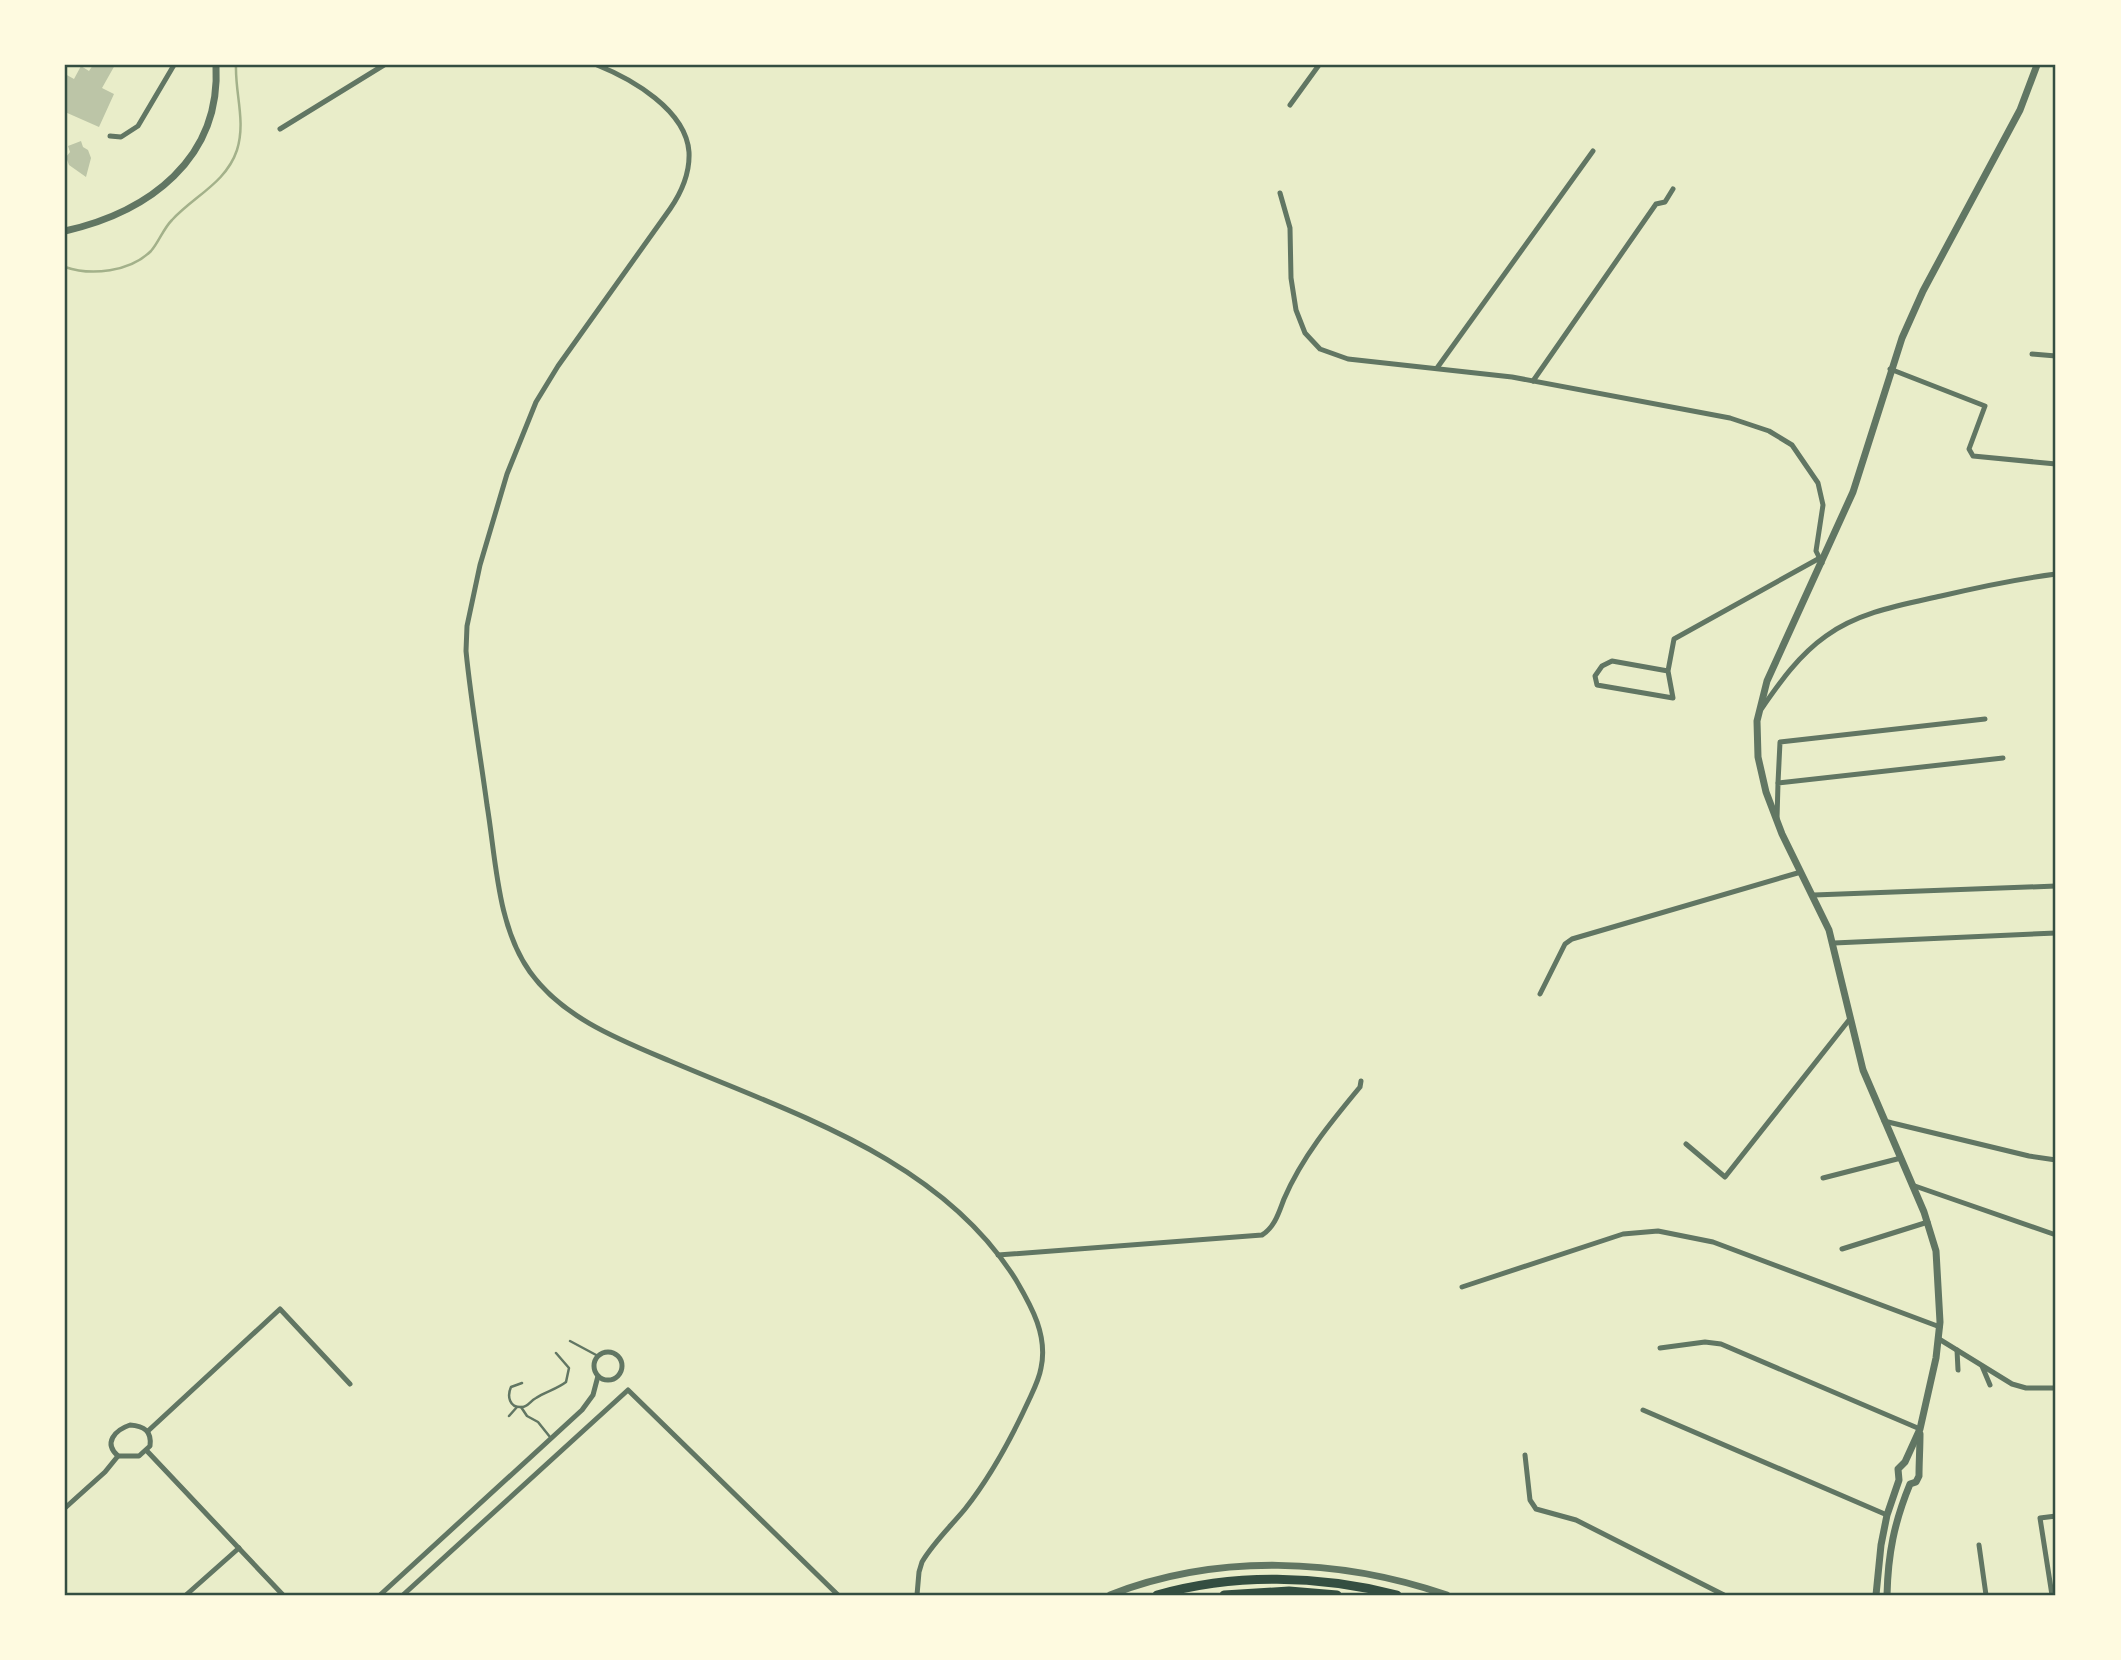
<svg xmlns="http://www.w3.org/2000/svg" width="2121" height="1660" font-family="Cabin,sans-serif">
	<rect width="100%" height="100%" fill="#e9edc9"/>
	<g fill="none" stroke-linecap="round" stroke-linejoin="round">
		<path stroke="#a3b18a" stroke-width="2.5" d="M 65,267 C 91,276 130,272 151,251 C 159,242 163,229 172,220 C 194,196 226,183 237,150 C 246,121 235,94 236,65"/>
	</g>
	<g fill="#bcc5a7">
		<path d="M 93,65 L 115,65 L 102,88 L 114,94 L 99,127 L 65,112 L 65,74 L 74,79 L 81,66 L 89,71 Z"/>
		<path d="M 81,141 L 83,147 L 88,150 L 91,158 L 86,177 L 69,165 L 66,157 L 70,152 L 68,146 Z"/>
	</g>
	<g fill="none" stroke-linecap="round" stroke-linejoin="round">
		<g stroke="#617663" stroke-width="2.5">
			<path d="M 570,1341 L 598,1356"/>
			<path d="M 522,1383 L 511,1387 C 507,1396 509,1408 522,1407 C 528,1407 530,1401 536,1398 C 545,1392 557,1389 566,1382 L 569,1368 L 556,1353"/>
			<path d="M 521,1407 L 527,1416 L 538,1422 L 550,1437"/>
			<path d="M 509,1416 L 517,1407"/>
		</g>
		<g stroke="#617663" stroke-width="5">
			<path d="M 597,65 C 632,79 686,110 689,152 C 690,172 681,193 670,209 L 558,366 L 536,402 L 507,474 L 480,565 L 467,626 L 466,651 C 471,702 480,753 487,805 C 496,859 497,926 530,972 C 563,1018 620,1040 670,1061 C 794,1114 941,1159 1016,1280 C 1032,1307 1048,1336 1041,1368 C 1039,1380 1033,1391 1028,1402 C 1010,1441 991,1476 965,1509 C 951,1526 933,1543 922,1562 L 919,1572 L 917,1595"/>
			<path d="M 1290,105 L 1319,65"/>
			<path d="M 280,129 L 384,65"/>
			<path d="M 110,136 L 121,137 L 138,126 L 174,65"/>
			<path d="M 1280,193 L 1290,228 L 1291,278 L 1296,310 L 1305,333 L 1320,349 L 1348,359 L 1512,377 L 1730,418 L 1769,431 L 1792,445 L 1818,483 L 1823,505 L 1816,551 L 1822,563"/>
			<path d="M 2032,354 L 2056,356"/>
			<path d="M 1437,368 L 1593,151"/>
			<path d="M 1890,369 L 1985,406 L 1969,449 L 1973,456 L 2056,464"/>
			<path d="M 1533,381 L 1656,204 L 1665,202 L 1673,189"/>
			<path d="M 1668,671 L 1612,661 L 1602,666 L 1595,676 L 1597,685 L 1673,698 L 1668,671 L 1674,639 L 1818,559"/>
			<path d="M 1762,708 C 1780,682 1799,655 1826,636 C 1859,612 1901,605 1941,596 C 1979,587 2017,579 2056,574"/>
			<path d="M 1778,783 L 1780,742 L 1985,719"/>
			<path d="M 1777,819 L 1778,783 L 2003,758"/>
			<path d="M 1814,895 L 2056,886"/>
			<path d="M 1834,943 L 2056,933"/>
			<path d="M 1540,994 L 1565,944 L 1572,939 L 1801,872"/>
			<path d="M 1884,1121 L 2029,1156 L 2056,1160"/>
			<path d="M 1686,1144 L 1725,1177 L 1849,1020"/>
			<path d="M 1823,1178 L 1901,1158"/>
			<path d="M 1912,1185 L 2056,1235"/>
			<path d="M 1842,1249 L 1928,1222"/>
			<path d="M 998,1255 L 1262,1235 C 1275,1227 1279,1212 1284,1199 C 1302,1157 1331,1122 1360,1087 L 1361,1081"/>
			<path d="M 1462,1287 L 1623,1234 L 1658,1231 L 1713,1242 L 1940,1327"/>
			<path d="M 1939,1339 L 2012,1384 L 2026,1388 L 2056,1388"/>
			<path d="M 1660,1348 L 1705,1342 L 1721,1344 L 1920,1429"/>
			<path d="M 1957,1350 L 1958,1370"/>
			<circle cx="608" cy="1366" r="14"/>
			<path d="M 1982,1366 L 1990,1385"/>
			<path d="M 1643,1410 L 1887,1515"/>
			<path d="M 130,1425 C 144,1426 152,1431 150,1446 L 139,1456 L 118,1456 C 103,1443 115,1430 130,1425 Z"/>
			<path d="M 148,1431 L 280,1309 L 350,1384"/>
			<path d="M 147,1451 L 283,1595"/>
			<path d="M 1525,1455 L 1530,1500 L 1536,1509 L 1576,1520 L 1724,1595"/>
			<path d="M 65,1508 L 105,1472 L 118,1456"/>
			<path d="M 1979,1545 L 1986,1595"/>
			<path d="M 186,1595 L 239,1548"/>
			<path d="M 380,1595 L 582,1410 L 593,1395 L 598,1376"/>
			<path d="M 403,1595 L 628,1390 L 838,1595"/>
			<path d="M 2052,1595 L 2040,1518 L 2056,1516"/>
		</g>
		<g stroke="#617663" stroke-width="7">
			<path d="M 65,231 C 149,212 221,159 216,65"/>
			<path d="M 1110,1595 C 1217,1553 1339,1558 1447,1595"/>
			<path d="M 1876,1595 L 1881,1545 L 1887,1515 L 1899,1480 L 1898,1469 L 1905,1462 L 1920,1429 L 1936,1358 L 1940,1322 L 1936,1251 L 1924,1212 L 1863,1070 L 1829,930 L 1782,834 L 1766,792 L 1758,757 L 1757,721 L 1767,681 L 1853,492 L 1902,338 L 1923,291 L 2020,110 L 2037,65"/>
			<path d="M 1887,1595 C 1888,1554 1894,1523 1910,1484 L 1916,1482 L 1919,1476 C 1919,1462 1920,1448 1920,1434"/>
		</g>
		<g stroke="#344e41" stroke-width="9">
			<path d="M 1157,1595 C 1235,1573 1319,1575 1397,1595"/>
			<path d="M 1224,1595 L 1289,1591 L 1337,1595"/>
		</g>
	</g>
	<rect width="2121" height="1660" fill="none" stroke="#fefae0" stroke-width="133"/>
	<rect x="66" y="66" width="1988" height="1528" fill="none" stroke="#344e41" stroke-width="2.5"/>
</svg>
